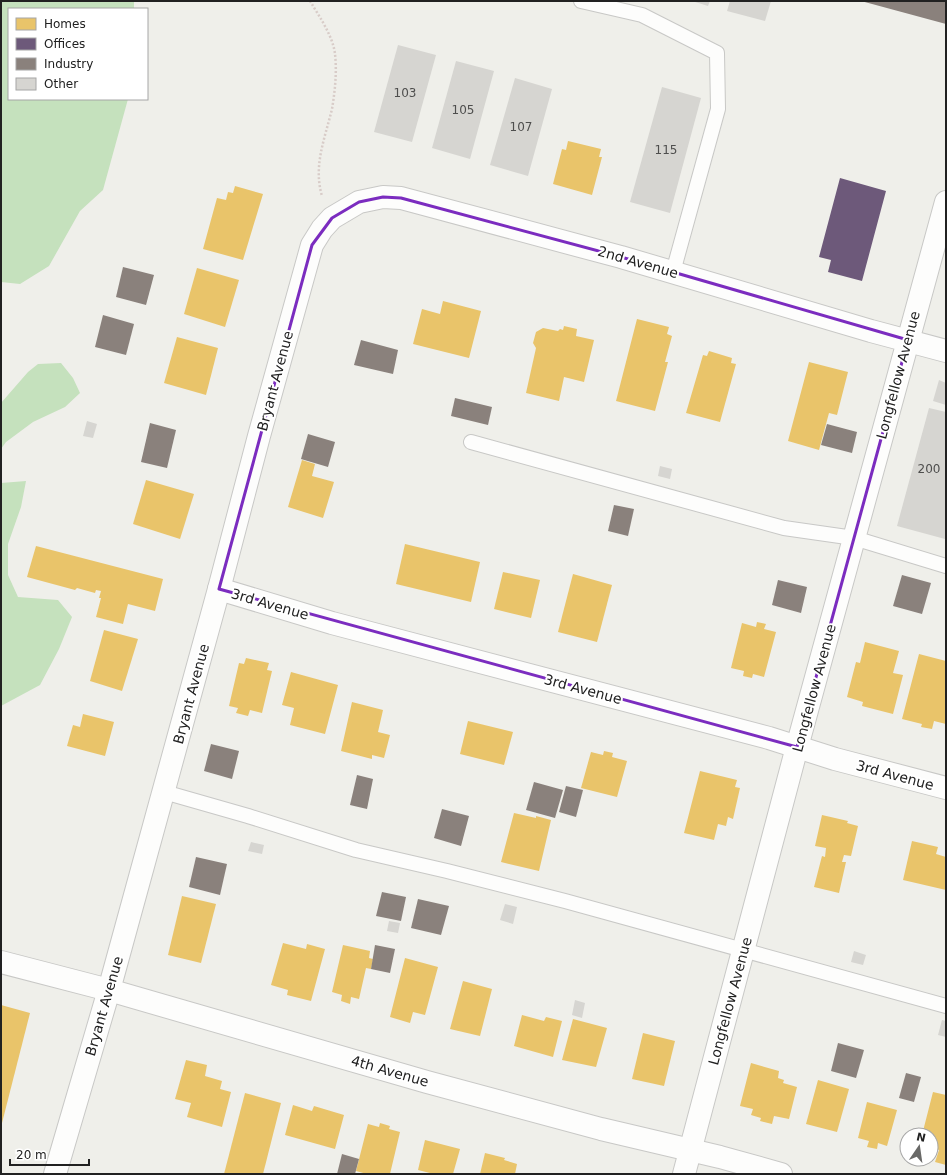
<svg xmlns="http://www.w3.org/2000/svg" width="947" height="1175" font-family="'DejaVu Sans',sans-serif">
	<rect width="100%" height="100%" fill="#efefea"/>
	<g fill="#c5e1bd">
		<path d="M 1,1 L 134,1 L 134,9 L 9,9 L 9,99 L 128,99 L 103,190 L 80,211 L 49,266 L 20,284 L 1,282 Z"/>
		<path d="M 61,363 L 73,378 L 80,393 L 65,407 L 33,422 L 6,442 L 1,449 L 1,403 L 28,372 L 38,364 Z"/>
		<path d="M 26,481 L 21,507 L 8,544 L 8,575 L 18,597 L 58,600 L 72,617 L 59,649 L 40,685 L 1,706 L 1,483 Z"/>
	</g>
	<g fill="#e9c46a">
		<path d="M 568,141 L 601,149 L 599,157 L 602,157 L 592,195 L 553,184 L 562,149 L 566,150 Z"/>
		<path d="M 235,186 L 263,194 L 243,260 L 203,249 L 217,198 L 226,200 L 228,192 L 233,193 Z"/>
		<path d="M 197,268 L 239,280 L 225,327 L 184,314 Z"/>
		<path d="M 443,301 L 481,311 L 469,358 L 413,344 L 422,309 L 440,314 Z"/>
		<path d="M 637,319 L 669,327 L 667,334 L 672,336 L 665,362 L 668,362 L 655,411 L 616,401 Z"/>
		<path d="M 564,326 L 577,329 L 576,336 L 594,340 L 584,382 L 564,377 L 559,401 L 526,393 L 536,348 L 533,343 L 536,332 L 543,328 L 558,331 L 560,329 L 563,330 Z"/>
		<path d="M 177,337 L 218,348 L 206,395 L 164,383 Z"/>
		<path d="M 709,351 L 732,358 L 731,363 L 736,364 L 720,422 L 686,413 L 703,355 L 707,356 Z"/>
		<path d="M 809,362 L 848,372 L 837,415 L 829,413 L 819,450 L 788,441 Z"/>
		<path d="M 302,460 L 315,464 L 312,476 L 334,482 L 323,518 L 288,507 Z"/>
		<path d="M 146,480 L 194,494 L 180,539 L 133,524 Z"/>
		<path d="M 405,544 L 480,562 L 471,602 L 396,584 Z"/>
		<path d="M 36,546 L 163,579 L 155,611 L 128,604 L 123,624 L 96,617 L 101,598 L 99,598 L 101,591 L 96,590 L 95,593 L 77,588 L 75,590 L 27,577 Z"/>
		<path d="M 503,572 L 540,580 L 531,618 L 494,609 Z"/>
		<path d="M 573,574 L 612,585 L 597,642 L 558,632 Z"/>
		<path d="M 757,622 L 766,624 L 764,629 L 776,632 L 764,677 L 753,674 L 752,678 L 743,676 L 744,671 L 731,668 L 742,623 L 756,627 Z"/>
		<path d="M 104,630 L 138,639 L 122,691 L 90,681 Z"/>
		<path d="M 865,642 L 899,651 L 893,673 L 903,675 L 893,714 L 862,706 L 863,702 L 847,697 L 856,662 L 860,663 Z"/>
		<path d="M 919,654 L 946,661 L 946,724 L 934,721 L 932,729 L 921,727 L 922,724 L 902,719 Z"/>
		<path d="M 246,658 L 269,663 L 267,670 L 272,671 L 262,713 L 250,710 L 248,716 L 236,713 L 238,708 L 229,706 L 239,663 L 244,664 Z"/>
		<path d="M 291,672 L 338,685 L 325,734 L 290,725 L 294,708 L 282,705 Z"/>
		<path d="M 352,702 L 383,710 L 378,732 L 390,735 L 384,758 L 372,755 L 372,759 L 341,751 Z"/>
		<path d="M 83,714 L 114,722 L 105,756 L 67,746 L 73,725 L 80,727 Z"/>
		<path d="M 468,721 L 513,732 L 504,765 L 460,754 Z"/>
		<path d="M 604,751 L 613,753 L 612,757 L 627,761 L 617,797 L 581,788 L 591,752 L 603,755 Z"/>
		<path d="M 700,771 L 737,780 L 735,787 L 740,788 L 733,819 L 728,817 L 726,826 L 718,824 L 714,840 L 684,833 Z"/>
		<path d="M 514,813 L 536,818 L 536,816 L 551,820 L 539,871 L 501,862 Z"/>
		<path d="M 822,815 L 848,821 L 847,823 L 858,826 L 851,856 L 844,855 L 842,862 L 846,862 L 839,893 L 814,887 L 822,856 L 825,857 L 826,848 L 815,846 Z"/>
		<path d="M 912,841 L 938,847 L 936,854 L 946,857 L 946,890 L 903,880 Z"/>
		<path d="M 182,896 L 216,904 L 201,963 L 168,955 Z"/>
		<path d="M 283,943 L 306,949 L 307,944 L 325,949 L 311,1001 L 287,995 L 288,990 L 271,985 Z"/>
		<path d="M 343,945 L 370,951 L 369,958 L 373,959 L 371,969 L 366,968 L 359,999 L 351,997 L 350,1004 L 341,1001 L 342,995 L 332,992 Z"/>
		<path d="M 405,958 L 438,967 L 425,1015 L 413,1012 L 410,1023 L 390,1017 Z"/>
		<path d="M 463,981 L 492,989 L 480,1036 L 450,1029 Z"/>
		<path d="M 1,1005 L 30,1013 L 2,1123 L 1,1123 Z"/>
		<path d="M 522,1015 L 544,1021 L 546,1017 L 562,1021 L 553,1057 L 514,1046 Z"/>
		<path d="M 573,1019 L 607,1028 L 596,1067 L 562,1060 Z"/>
		<path d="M 643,1033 L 675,1041 L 664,1086 L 632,1079 Z"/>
		<path d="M 186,1060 L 207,1065 L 205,1076 L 222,1081 L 220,1089 L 231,1092 L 222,1127 L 187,1117 L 191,1103 L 175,1099 Z"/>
		<path d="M 751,1063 L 779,1071 L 778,1078 L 784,1080 L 783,1083 L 797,1087 L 789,1119 L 774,1116 L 772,1124 L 760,1121 L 761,1118 L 751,1115 L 753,1109 L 740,1106 Z"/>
		<path d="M 818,1080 L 849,1089 L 837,1132 L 806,1124 Z"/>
		<path d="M 933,1092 L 946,1095 L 946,1165 L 935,1162 L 939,1150 L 934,1148 L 934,1146 L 931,1145 L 931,1135 L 922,1135 Z"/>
		<path d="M 245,1093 L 281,1103 L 263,1174 L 224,1174 Z"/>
		<path d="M 867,1102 L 897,1110 L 887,1146 L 878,1143 L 877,1149 L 867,1147 L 869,1141 L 858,1138 Z"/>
		<path d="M 293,1105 L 312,1111 L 314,1106 L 344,1115 L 335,1149 L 285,1135 Z"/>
		<path d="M 380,1123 L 390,1126 L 389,1129 L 400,1132 L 390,1174 L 367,1174 L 356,1171 L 368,1124 L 379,1127 Z"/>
		<path d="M 425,1140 L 460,1149 L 453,1174 L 434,1174 L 418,1170 Z"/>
		<path d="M 485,1153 L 505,1158 L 504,1160 L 517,1164 L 515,1174 L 480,1174 Z"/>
	</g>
	<path fill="#6d597a" d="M 840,178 L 886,191 L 862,281 L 828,272 L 831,260 L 819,257 Z"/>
	<g fill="#8a817c">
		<path d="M 861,1 L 946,1 L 946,24 Z"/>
		<path d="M 123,267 L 154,275 L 146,305 L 116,297 Z"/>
		<path d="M 103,315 L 134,324 L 126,355 L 95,347 Z"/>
		<path d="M 361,340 L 398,350 L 393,374 L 354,365 Z"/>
		<path d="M 455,398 L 492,407 L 488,425 L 451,416 Z"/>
		<path d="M 150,423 L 176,430 L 167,468 L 141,462 Z"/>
		<path d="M 827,424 L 857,432 L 852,453 L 821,445 Z"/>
		<path d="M 308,434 L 335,442 L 328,467 L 301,459 Z"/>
		<path d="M 614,505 L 634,509 L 628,536 L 608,531 Z"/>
		<path d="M 902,575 L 931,583 L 922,614 L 893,606 Z"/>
		<path d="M 778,580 L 807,587 L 801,613 L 772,605 Z"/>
		<path d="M 211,744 L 239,751 L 232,779 L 204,771 Z"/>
		<path d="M 357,775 L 373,779 L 367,809 L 350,805 Z"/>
		<path d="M 534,782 L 563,790 L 555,818 L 526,810 Z"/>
		<path d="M 566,786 L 583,790 L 576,817 L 559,812 Z"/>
		<path d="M 442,809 L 469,816 L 461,846 L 434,838 Z"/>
		<path d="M 196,857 L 227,864 L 220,895 L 189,887 Z"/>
		<path d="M 382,892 L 406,897 L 401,921 L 376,916 Z"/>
		<path d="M 418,899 L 449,906 L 441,935 L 411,928 Z"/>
		<path d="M 375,945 L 395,949 L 390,973 L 371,969 Z"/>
		<path d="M 838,1043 L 864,1050 L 856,1078 L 831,1071 Z"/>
		<path d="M 906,1073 L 921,1077 L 914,1102 L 899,1098 Z"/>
		<path d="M 342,1154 L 359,1159 L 355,1174 L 337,1174 Z"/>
	</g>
	<g fill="#d6d5d1">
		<path d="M 692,1 L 710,1 L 708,6 Z"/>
		<path d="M 730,1 L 771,1 L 765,21 L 727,11 Z"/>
		<path d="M 398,45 L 436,55 L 412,142 L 374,132 Z"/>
		<path d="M 456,61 L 494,71 L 470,159 L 432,148 Z"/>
		<path d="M 515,78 L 552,89 L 528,176 L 490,165 Z"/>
		<path d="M 662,87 L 701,98 L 670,213 L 630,202 Z"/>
		<path d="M 939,380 L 946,383 L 946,405 L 933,401 Z"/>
		<path d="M 929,408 L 946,412 L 945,539 L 897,526 Z"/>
		<path d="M 87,421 L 97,424 L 93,438 L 83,436 Z"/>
		<path d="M 660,466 L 672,469 L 670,479 L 658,476 Z"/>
		<path d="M 251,842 L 264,845 L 262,854 L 248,851 Z"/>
		<path d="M 505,904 L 517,907 L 513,924 L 500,920 Z"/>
		<path d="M 389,921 L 400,923 L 398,933 L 387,931 Z"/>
		<path d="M 854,951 L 866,955 L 863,965 L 851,962 Z"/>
		<path d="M 575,1000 L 585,1003 L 582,1018 L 572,1015 Z"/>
		<path d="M 942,1020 L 946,1021 L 946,1037 L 938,1035 Z"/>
	</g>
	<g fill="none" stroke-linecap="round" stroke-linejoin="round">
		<defs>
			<g id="lane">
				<path d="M 581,1 L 642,15 L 717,53 L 718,109 L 673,272"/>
				<path d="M 471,442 L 784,528 L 854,538 L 946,566"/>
				<path d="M 164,792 L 248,816 L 356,850 L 447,871 L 565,901 L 946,1006"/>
			</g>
			<g id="street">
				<path d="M 219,589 L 332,623 L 769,738 L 835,759 L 946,788"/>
				<path d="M 1,962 L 109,990 L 427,1082 L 601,1129 L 720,1157 L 781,1174"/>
				<path d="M 55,1174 L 109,990 L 219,589 L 259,436 L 312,245 L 322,229 L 332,218 L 359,202 L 383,197 L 401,198 L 621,257 L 871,331 L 946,351"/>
				<path d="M 684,1174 L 797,747 L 946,202"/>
			</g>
		</defs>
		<use href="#lane" stroke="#c8c8c6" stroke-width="16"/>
		<use href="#street" stroke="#c8c8c6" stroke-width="24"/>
		<path stroke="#d8ccc8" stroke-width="2.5" stroke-dasharray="2 2" stroke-linecap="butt" d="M 310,1 C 319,16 333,36 335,54 C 337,72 335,91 332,109 C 325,138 313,166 322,196"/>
		<use href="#lane" stroke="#fdfdfc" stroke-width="14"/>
		<use href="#street" stroke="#fdfdfc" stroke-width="22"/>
	</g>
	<path fill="none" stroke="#7b2cbf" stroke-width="3" stroke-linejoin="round" d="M 383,197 L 401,198 L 621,257 L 908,340 L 797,747 L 219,589 L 312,245 L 332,218 L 359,202 Z"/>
	<g text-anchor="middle" stroke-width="4" stroke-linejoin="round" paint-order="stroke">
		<g font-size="12" fill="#4e4e4d">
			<text x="405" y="97">103</text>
			<text x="463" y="114">105</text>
			<text x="521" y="131">107</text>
			<text x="666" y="154">115</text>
			<text x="929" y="473">200</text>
		</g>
		<g font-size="14" fill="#212121" stroke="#fff">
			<text transform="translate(638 262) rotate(16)" y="5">2nd Avenue</text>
			<text transform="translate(898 375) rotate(-75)" y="5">Longfellow Avenue</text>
			<text transform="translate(275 381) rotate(-75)" y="5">Bryant Avenue</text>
			<text transform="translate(270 604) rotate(16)" y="5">3rd Avenue</text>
			<text transform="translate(814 688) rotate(-75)" y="5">Longfellow Avenue</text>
			<text transform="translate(583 689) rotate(15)" y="5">3rd Avenue</text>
			<text transform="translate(191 694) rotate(-75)" y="5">Bryant Avenue</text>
			<text transform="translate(895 775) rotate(15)" y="5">3rd Avenue</text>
			<text transform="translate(730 1001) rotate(-75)" y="5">Longfellow Avenue</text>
			<text transform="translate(104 1006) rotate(-74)" y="5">Bryant Avenue</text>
			<text transform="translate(390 1071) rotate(16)" y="5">4th Avenue</text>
		</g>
	</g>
	<rect width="947" height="1175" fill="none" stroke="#212121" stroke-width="4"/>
	<rect x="8" y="8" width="140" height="92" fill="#ffffff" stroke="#a6a6a6"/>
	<rect x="16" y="18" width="20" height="12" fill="#e9c46a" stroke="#a6a6a6"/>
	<text x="44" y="28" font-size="12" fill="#212121">Homes</text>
	<rect x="16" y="38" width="20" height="12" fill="#6d597a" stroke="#a6a6a6"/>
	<text x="44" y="48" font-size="12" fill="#212121">Offices</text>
	<rect x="16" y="58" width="20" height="12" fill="#8a817c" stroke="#a6a6a6"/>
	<text x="44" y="68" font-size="12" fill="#212121">Industry</text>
	<rect x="16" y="78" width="20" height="12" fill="#d6d5d1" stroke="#a6a6a6"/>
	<text x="44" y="88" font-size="12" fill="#212121">Other</text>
	<g transform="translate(919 1147) rotate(13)"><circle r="19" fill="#ffffff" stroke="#a6a6a6"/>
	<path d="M0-3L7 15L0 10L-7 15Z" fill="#696967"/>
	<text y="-6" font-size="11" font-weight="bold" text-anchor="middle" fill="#212121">N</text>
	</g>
	<path d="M10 1159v6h79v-6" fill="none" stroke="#212121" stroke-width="2"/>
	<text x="16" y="1159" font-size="12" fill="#212121" stroke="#ffffff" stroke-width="3" paint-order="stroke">20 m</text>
</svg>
